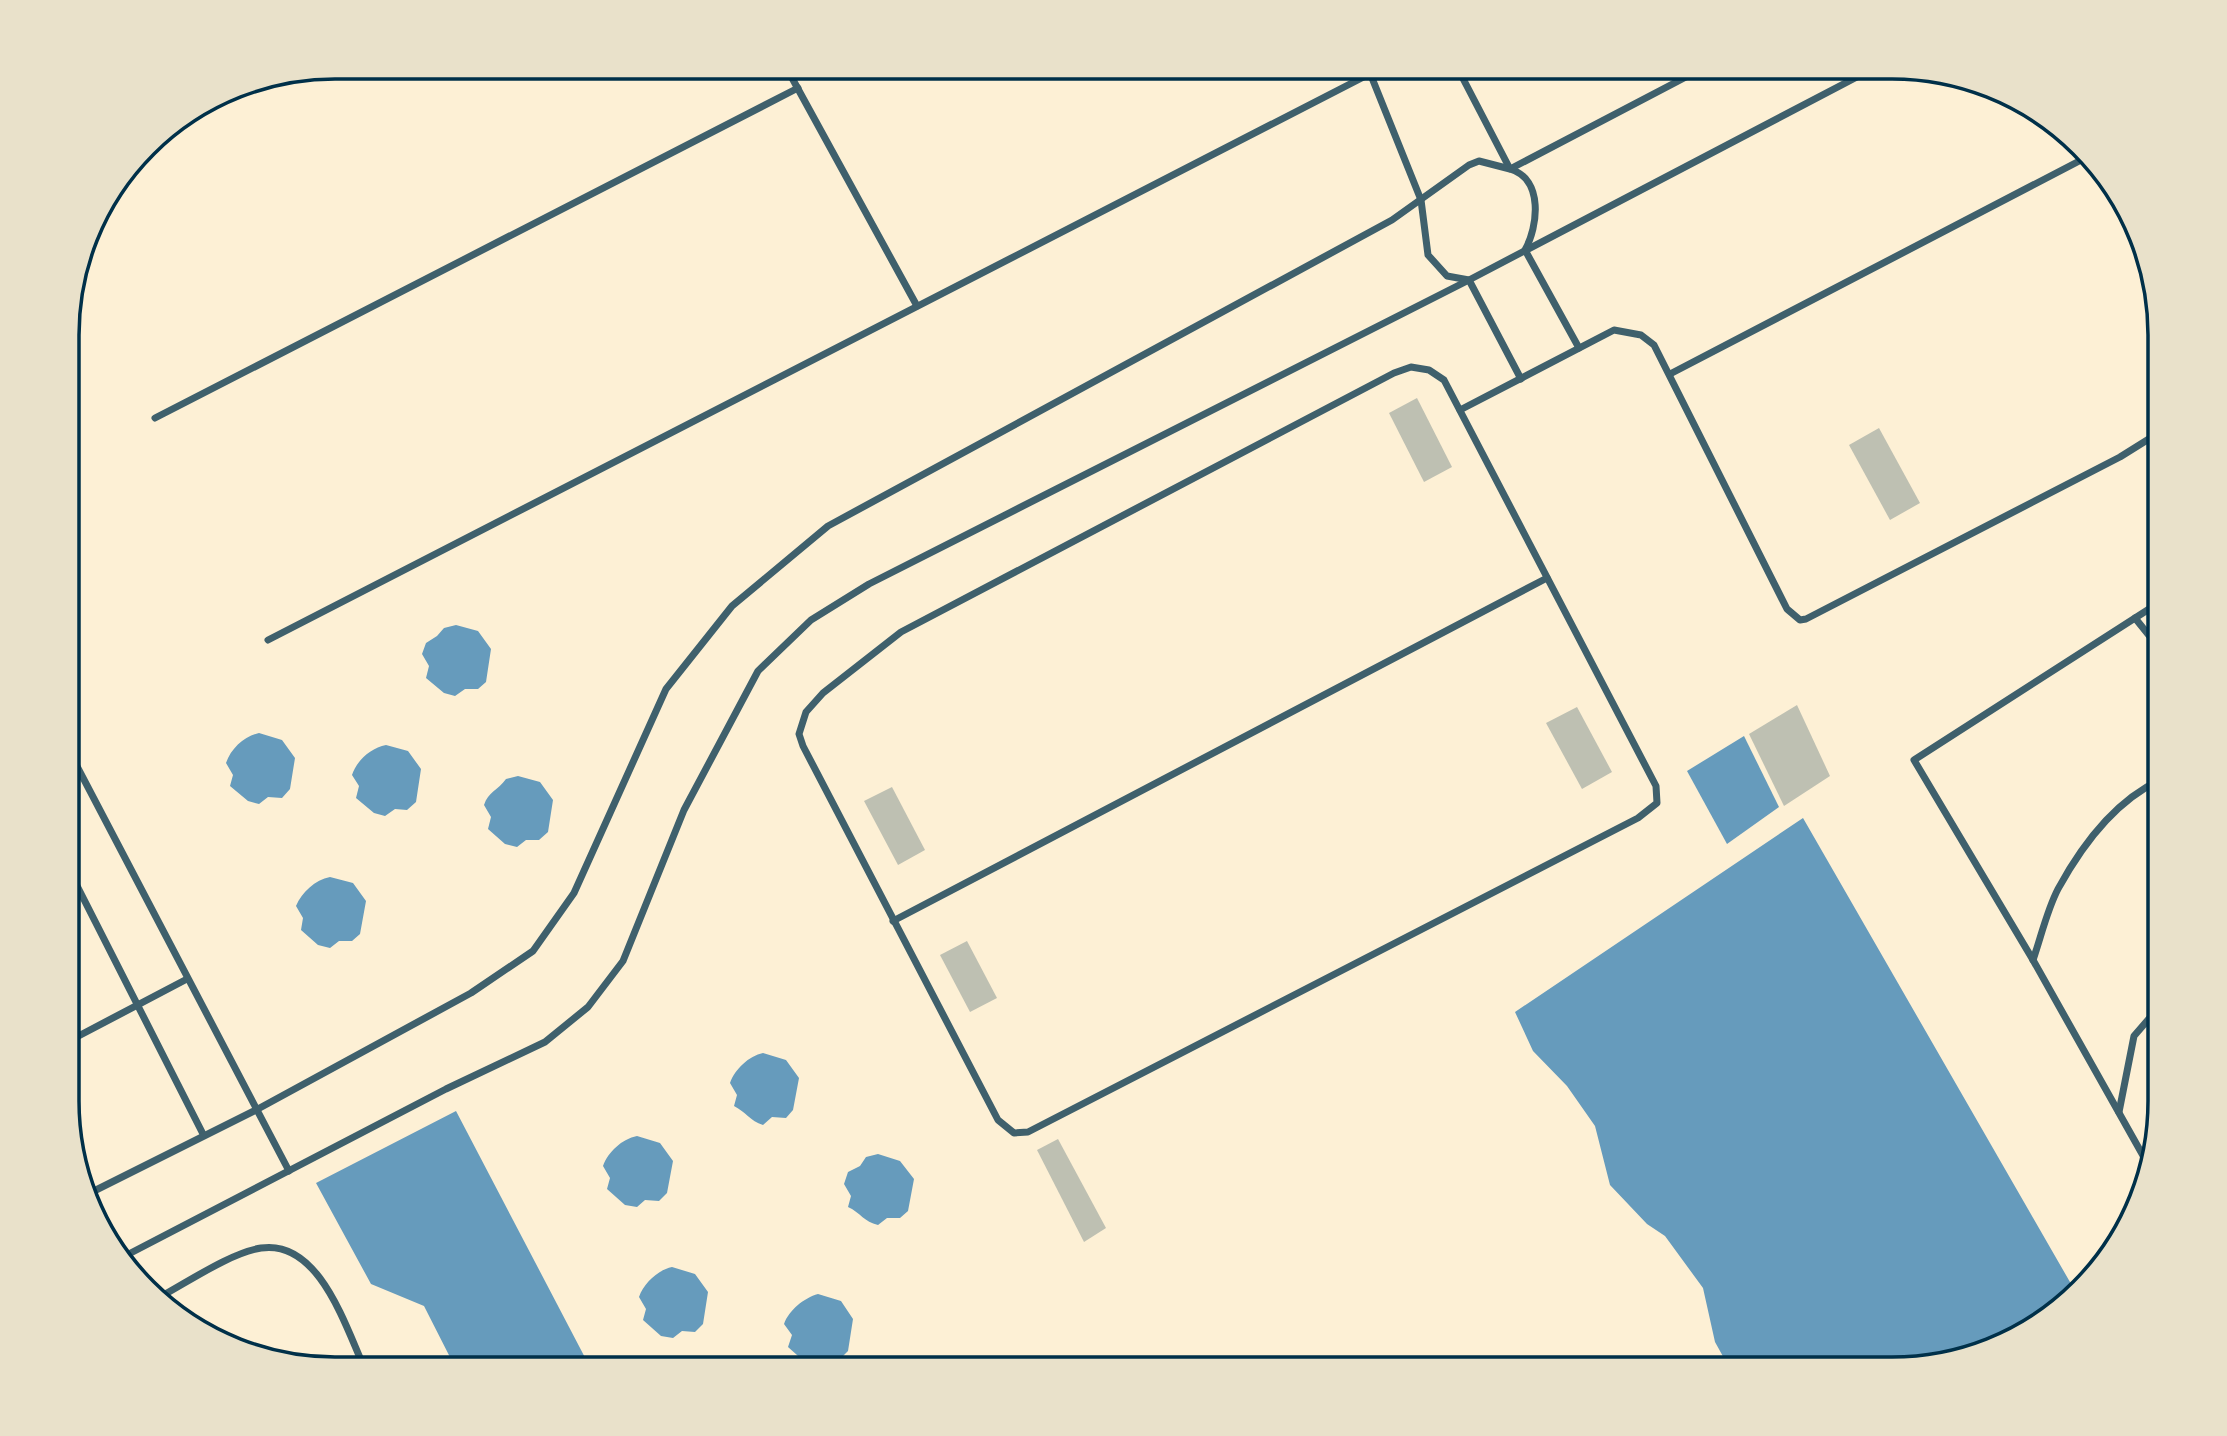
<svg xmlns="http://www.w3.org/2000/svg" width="2227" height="1436" font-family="Overpass,sans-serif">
	<rect width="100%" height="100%" fill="#fdf0d5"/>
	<g fill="#669bbc">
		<path d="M 456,625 L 478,631 L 491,649 L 486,682 L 478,689 L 465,689 L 455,696 L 444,693 L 426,678 L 429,666 L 422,654 L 426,643 L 437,636 L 444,628 Z"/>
		<path d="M 259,733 L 282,740 L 295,758 L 290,789 L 282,798 L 268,797 L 259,804 L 248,801 L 230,786 L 233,775 L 226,763 C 231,748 245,736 259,733 Z"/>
		<path d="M 1744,736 L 1779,807 L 1727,844 L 1687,771 Z"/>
		<path d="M 386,745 L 408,751 L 421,769 L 416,802 L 407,810 L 395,809 L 385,816 L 374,813 L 356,798 L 359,786 L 352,775 C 357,760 371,748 386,745 Z"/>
		<path d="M 518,776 L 540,782 L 553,800 L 548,832 L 539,840 L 526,840 L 517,847 L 505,844 L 488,829 L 491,817 L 484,805 C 488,792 498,790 506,779 Z"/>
		<path d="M 1803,818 L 2074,1289 L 2026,1334 L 1910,1369 L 1730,1369 L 1715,1342 L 1703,1288 L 1665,1236 L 1647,1224 L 1610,1185 L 1595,1126 L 1567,1086 L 1533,1051 L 1515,1012 Z"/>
		<path d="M 330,877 L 353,883 L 366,901 L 360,934 L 352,941 L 339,941 L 330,948 L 318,945 L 301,930 L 303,918 L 296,906 C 302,892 315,880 330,877 Z"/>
		<path d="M 763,1053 L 786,1060 L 799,1078 L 793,1110 L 786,1118 L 772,1117 L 763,1125 C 750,1121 746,1112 734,1106 L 737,1095 L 730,1083 C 735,1069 749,1056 763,1053 Z"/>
		<path d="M 456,1111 L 591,1369 L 456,1369 L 424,1306 L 371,1284 L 316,1183 Z"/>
		<path d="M 637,1136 L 660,1143 L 673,1161 L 667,1193 L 659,1201 L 645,1200 L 637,1207 L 625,1205 L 607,1189 L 610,1178 L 603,1166 C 608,1152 622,1139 637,1136 Z"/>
		<path d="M 878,1154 L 900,1161 L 914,1179 L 908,1211 L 900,1218 L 887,1218 L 878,1225 C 864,1222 861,1213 848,1207 L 851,1196 L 844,1184 L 848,1172 L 860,1166 L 866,1157 Z"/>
		<path d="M 672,1267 L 695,1274 L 708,1292 L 703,1324 L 695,1332 L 682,1331 L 673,1338 L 661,1336 L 643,1320 L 646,1309 L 639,1297 C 644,1283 658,1270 672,1267 Z"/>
		<path d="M 818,1294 L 841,1301 L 853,1319 L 848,1351 L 840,1359 L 827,1358 L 818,1365 L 806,1363 L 788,1347 L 792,1335 L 784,1324 C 789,1310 804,1298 818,1294 Z"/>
	</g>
	<g fill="#bec0b2">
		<path d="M 1417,398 L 1452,467 L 1424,482 L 1389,413 Z"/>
		<path d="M 1879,428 L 1920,503 L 1890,520 L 1849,445 Z"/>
		<path d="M 1797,705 L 1830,776 L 1784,806 L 1749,734 Z"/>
		<path d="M 1577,707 L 1612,772 L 1582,789 L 1546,723 Z"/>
		<path d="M 892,787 L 925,850 L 898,865 L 864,801 Z"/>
		<path d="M 967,941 L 997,998 L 970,1012 L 940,955 Z"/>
		<path d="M 1058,1139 L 1106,1228 L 1084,1242 L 1037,1150 Z"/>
	</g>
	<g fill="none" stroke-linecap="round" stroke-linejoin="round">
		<g stroke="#3f606c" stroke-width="7">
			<path d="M 786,67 L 917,306"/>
			<path d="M 1457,67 L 1510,169 C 1544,179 1538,227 1525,250 L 1579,348"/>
			<path d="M 1370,73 L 1421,200 L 1428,255 L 1447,276 L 1469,280 L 1521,379"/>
			<path d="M 155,136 L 263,81"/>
			<path d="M 1411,367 L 1429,370 L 1444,380 L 1656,786 L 1657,803 L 1638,818 L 1028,1132 L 1014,1133 L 998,1120 L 803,746 L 799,734 L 806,712 L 823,693 L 901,632 L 1394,373 Z"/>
			<path d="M 1670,374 L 2085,158"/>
			<path d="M 1460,410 L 1614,330 L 1641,335 L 1654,345 L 1787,609 L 1800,620 L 1806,619 L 2120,457 L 2160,432"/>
			<path d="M 155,418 L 798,88"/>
			<path d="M 2135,618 L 2160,649"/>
			<path d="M 268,640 L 1383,67"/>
			<path d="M 69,751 L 289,1171"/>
			<path d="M 69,870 L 203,1134"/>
			<path d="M 893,921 L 1547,578"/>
			<path d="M 2033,960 C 2041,937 2047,910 2058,889 C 2082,845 2115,801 2160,780"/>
			<path d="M 69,1041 L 187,979"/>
			<path d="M 2119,1112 L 2134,1036 L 2160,1006"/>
			<path d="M 2150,1168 L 2033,960 L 1914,760 L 2160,602"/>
			<path d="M 88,1194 L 256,1110 L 471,993 L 533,951 L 574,893 L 666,689 L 732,606 L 828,526 L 1392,220 L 1469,165 L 1479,161 L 1510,169 L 1705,67"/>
			<path d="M 123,1257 L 446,1089 L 545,1042 L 588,1007 L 623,961 L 684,810 L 758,671 L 811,620 L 869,584 L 1469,280 L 1876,67"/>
			<path d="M 160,1297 C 188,1282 230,1253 261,1248 C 320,1239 346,1329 365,1369"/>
		</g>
	</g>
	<path d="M0 0H2227V1436H0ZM335 79H1892A256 256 0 0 1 2148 335V1101A256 256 0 0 1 1892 1357H335A256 256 0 0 1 79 1101V335A256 256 0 0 1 335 79Z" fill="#e9e1ca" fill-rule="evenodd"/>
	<path fill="none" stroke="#003049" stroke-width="3.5" d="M335 79H1892A256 256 0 0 1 2148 335V1101A256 256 0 0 1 1892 1357H335A256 256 0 0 1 79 1101V335A256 256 0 0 1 335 79Z"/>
</svg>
